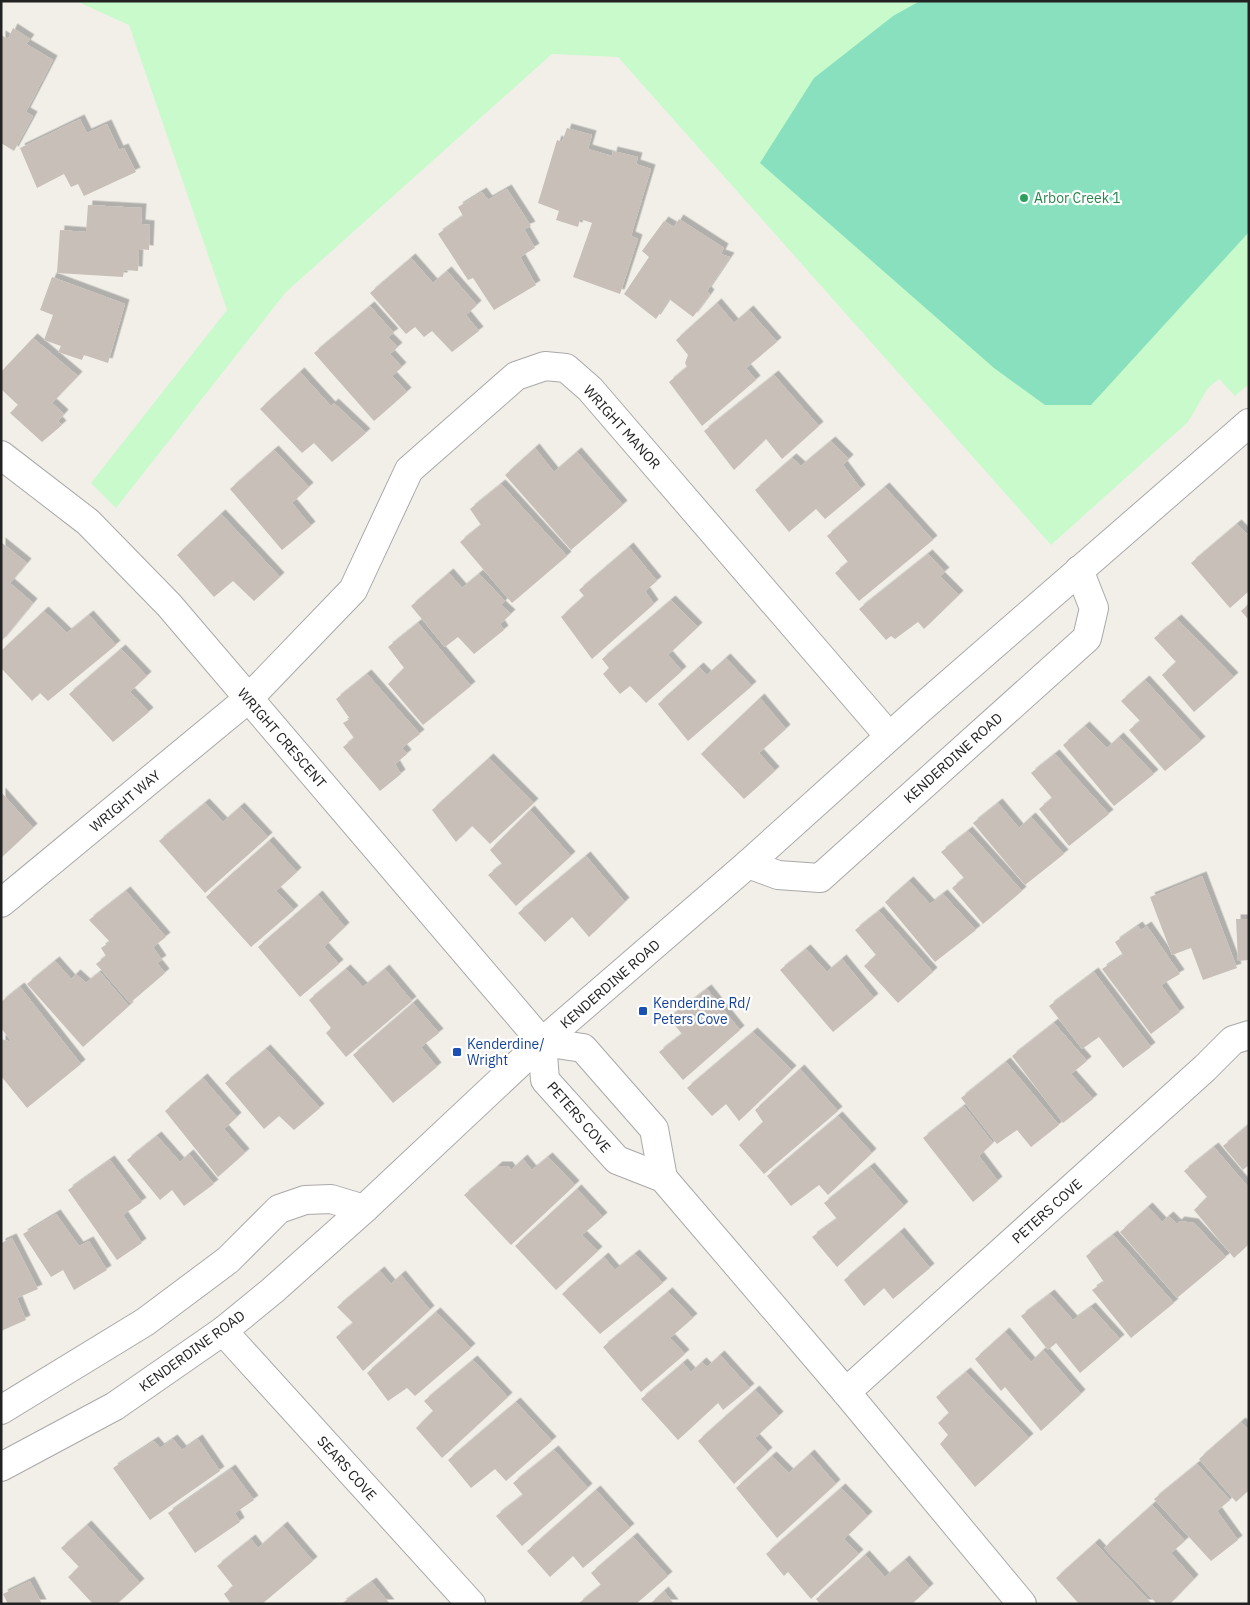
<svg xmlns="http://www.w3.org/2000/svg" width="1250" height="1605" font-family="'IBM Plex Sans',sans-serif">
	<defs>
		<filter id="shadow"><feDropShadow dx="4.5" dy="-4.5" stdDeviation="0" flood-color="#0004"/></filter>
	</defs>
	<rect width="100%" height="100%" fill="#f2efe9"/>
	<path fill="#c8facc" d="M 76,1 L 1249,1 L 1249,384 L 1235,396 L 1219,379 L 1208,388 L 1188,422 L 1051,545 L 618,57 L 552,54 L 286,292 L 116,508 L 91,483 L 227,310 L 129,25 Z"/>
	<path fill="#88e0be" d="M 920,1 L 1249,1 L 1249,232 L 1091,405 L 1045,405 L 994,368 L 760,163 L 814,78 L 893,16 Z"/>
	<g fill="#c7bfb8" filter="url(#shadow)">
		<path d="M 13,28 L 30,39 L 26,44 L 53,60 L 26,112 L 33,116 L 14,151 L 1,143 L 1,35 L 8,39 Z"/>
		<path d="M 80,119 L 87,133 L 107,124 L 119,150 L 124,148 L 136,172 L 84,196 L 78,184 L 71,187 L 64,174 L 37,188 L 20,148 Z"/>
		<path d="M 567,128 L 592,135 L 588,149 L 612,156 L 613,151 L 638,157 L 636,164 L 651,169 L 631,236 L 638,239 L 620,294 L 573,277 L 592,223 L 580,219 L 578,227 L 556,220 L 559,211 L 538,203 L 557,140 L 562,142 Z"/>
		<path d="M 507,189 L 531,226 L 524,229 L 535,248 L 520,257 L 536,285 L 494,310 L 473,278 L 468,280 L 438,234 L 463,216 L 458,207 L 482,192 L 488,200 Z"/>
		<path d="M 88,205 L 142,208 L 141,224 L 150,225 L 149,250 L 139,249 L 138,271 L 124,270 L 123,277 L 57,273 L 60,230 L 86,232 Z"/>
		<path d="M 679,219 L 724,248 L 721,254 L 730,257 L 707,291 L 710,294 L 693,317 L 669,299 L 656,319 L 624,294 L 649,257 L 642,251 L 664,221 L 674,227 Z"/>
		<path d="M 411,258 L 433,283 L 447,271 L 477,305 L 466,315 L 479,331 L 452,352 L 432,331 L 424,337 L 415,327 L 406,334 L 370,293 Z"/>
		<path d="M 52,277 L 125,304 L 108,363 L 84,355 L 82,360 L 58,352 L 61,346 L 44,340 L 53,315 L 40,310 Z"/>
		<path d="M 717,303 L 734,323 L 749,310 L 777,342 L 746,368 L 756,380 L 702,426 L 669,382 L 687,367 L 685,363 L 688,355 L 676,340 Z"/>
		<path d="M 370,306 L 394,333 L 388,337 L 398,347 L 390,354 L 402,367 L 392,376 L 407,392 L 374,421 L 314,353 Z"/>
		<path d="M 33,338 L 78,376 L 52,403 L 64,414 L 58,421 L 62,425 L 42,442 L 10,413 L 18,405 L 1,389 L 1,372 Z"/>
		<path d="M 300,372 L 331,406 L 334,403 L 366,433 L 332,462 L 314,443 L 302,453 L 260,409 Z"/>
		<path d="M 774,375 L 819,426 L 782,459 L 766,439 L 734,470 L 704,431 Z"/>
		<path d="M 831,441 L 849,459 L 843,465 L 861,489 L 825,519 L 816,509 L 789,532 L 755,490 L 792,458 L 801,466 Z"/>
		<path d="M 535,448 L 554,472 L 577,452 L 623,505 L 571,550 L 505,475 Z"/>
		<path d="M 274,450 L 309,487 L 292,503 L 311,526 L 282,550 L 230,489 Z"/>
		<path d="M 501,484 L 567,556 L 512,603 L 460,542 L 481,525 L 470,509 Z"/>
		<path d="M 885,487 L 933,540 L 859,601 L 835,573 L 848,562 L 827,536 Z"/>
		<path d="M 221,514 L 280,577 L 254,601 L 233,581 L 214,597 L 177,555 Z"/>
		<path d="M 1237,524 L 1247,534 L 1249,532 L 1249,591 L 1230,608 L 1191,563 Z"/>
		<path d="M 1,542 L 27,563 L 10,583 L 33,603 L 1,642 Z"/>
		<path d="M 629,547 L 657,581 L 645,591 L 654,604 L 592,659 L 561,617 L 584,596 L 579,590 Z"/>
		<path d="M 928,554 L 945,572 L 940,576 L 959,595 L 924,629 L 918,622 L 895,639 L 891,636 L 886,640 L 859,609 Z"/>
		<path d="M 449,573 L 462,588 L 479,574 L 505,601 L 501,605 L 511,614 L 500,624 L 504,630 L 474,654 L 458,637 L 445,647 L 411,606 Z"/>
		<path d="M 671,600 L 698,627 L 668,655 L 682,671 L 646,703 L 630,686 L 620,694 L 603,674 L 609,668 L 602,659 Z"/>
		<path d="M 1249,604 L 1249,620 L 1241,611 Z"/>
		<path d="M 44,611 L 67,633 L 89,615 L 116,645 L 48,701 L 40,693 L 32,701 L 1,668 L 1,651 Z"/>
		<path d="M 1177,619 L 1234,677 L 1194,712 L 1162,675 L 1176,662 L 1154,638 Z"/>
		<path d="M 418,623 L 471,686 L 423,725 L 388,684 L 404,668 L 388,647 Z"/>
		<path d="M 121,649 L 147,676 L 130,692 L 149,712 L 113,742 L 69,694 Z"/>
		<path d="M 726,658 L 752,686 L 688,741 L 658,704 L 699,667 L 707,675 Z"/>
		<path d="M 367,674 L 420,734 L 402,748 L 407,754 L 395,764 L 401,774 L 380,791 L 343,747 L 354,738 L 343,723 L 350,719 L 336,699 Z"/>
		<path d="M 1145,680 L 1201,741 L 1165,771 L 1129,730 L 1140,721 L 1121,701 Z"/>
		<path d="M 760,698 L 786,729 L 759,753 L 775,771 L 744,799 L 701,754 Z"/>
		<path d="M 1085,726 L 1107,748 L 1119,737 L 1154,774 L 1114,806 L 1063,745 Z"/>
		<path d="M 1055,754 L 1109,814 L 1069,846 L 1039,809 L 1052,798 L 1031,773 Z"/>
		<path d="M 489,758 L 534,803 L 490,844 L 472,826 L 456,842 L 432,810 Z"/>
		<path d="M 1,792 L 33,828 L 1,858 Z"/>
		<path d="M 205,803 L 223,822 L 240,807 L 268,837 L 205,893 L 159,841 Z"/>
		<path d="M 998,803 L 1019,828 L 1031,817 L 1064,854 L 1025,885 L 973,823 Z"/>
		<path d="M 530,810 L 571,856 L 516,906 L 488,875 L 502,864 L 490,850 Z"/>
		<path d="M 968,831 L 1022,891 L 983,924 L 952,888 L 964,878 L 941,852 Z"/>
		<path d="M 269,841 L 297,872 L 276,891 L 294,910 L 251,947 L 206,897 Z"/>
		<path d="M 586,856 L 625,902 L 589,937 L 572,917 L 545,942 L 518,913 Z"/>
		<path d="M 1202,876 L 1237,968 L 1203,980 L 1191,948 L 1172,955 L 1150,897 Z"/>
		<path d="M 909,881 L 930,904 L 943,894 L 976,930 L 935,962 L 885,902 Z"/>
		<path d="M 126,891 L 166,937 L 153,947 L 162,960 L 157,963 L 165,973 L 130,1003 L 96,964 L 106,956 L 101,948 L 110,942 L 89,920 Z"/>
		<path d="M 318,895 L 345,927 L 324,947 L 339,964 L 300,997 L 258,947 Z"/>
		<path d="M 879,911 L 933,972 L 898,1003 L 864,966 L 876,955 L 855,930 Z"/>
		<path d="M 1236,919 L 1249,919 L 1249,960 L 1238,961 Z"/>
		<path d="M 1138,926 L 1141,930 L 1147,926 L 1180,974 L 1161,985 L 1180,1012 L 1151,1034 L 1102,969 L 1123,955 L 1115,942 Z"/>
		<path d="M 806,949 L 827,972 L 842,959 L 874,998 L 833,1032 L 780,970 Z"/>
		<path d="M 55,961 L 71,979 L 76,974 L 86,983 L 100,972 L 129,1006 L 83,1047 L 27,984 Z"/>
		<path d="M 346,969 L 363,987 L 385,969 L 412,1001 L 346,1057 L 326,1033 L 331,1028 L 309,1000 Z"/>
		<path d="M 1094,972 L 1151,1047 L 1123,1068 L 1099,1037 L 1082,1049 L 1049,1006 Z"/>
		<path d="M 20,987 L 81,1064 L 27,1108 L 1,1076 L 1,1039 L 12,1042 L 1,1028 L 1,1002 Z"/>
		<path d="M 707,989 L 740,1030 L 683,1080 L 659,1052 L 682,1034 L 669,1018 Z"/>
		<path d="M 413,1003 L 439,1033 L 421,1047 L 437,1067 L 393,1103 L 353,1055 Z"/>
		<path d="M 1054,1023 L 1087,1061 L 1071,1074 L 1093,1099 L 1063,1123 L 1012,1056 Z"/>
		<path d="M 753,1032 L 792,1070 L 739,1121 L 726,1104 L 712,1116 L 687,1088 Z"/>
		<path d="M 266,1049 L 320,1108 L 294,1130 L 279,1116 L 264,1129 L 225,1083 Z"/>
		<path d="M 1006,1062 L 1059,1125 L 1031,1147 L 1017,1130 L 997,1144 L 961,1098 Z"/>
		<path d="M 800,1069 L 838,1111 L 764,1174 L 739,1145 L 763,1122 L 755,1110 Z"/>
		<path d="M 203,1078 L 237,1117 L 224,1129 L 245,1153 L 218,1177 L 165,1111 Z"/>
		<path d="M 964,1106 L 993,1143 L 979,1156 L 998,1181 L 973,1202 L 923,1138 Z"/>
		<path d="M 838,1116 L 872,1153 L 828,1195 L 819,1185 L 791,1206 L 767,1176 Z"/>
		<path d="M 1249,1124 L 1249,1165 L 1243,1170 L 1223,1146 Z"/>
		<path d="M 157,1136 L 180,1162 L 189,1154 L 214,1184 L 184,1206 L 172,1190 L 160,1200 L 127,1160 Z"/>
		<path d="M 1214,1147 L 1249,1188 L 1249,1244 L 1234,1258 L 1194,1210 L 1207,1197 L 1184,1171 Z"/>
		<path d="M 548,1157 L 575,1185 L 511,1245 L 464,1195 L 498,1166 L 508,1166 L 511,1170 L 523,1159 L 532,1170 Z"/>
		<path d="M 110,1160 L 142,1202 L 123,1215 L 142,1243 L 117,1260 L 68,1190 Z"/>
		<path d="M 870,1167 L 904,1206 L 837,1267 L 812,1237 L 837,1219 L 824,1203 Z"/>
		<path d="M 577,1189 L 603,1217 L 582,1235 L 598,1251 L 556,1290 L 515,1246 Z"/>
		<path d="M 1148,1207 L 1162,1222 L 1169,1216 L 1177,1224 L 1180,1221 L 1194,1223 L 1226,1257 L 1177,1298 L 1120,1232 Z"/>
		<path d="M 56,1214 L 79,1246 L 89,1241 L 107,1270 L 74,1290 L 63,1270 L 51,1277 L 23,1234 Z"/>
		<path d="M 900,1232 L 930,1268 L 893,1299 L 884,1288 L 864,1306 L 844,1280 Z"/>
		<path d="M 1113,1235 L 1174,1303 L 1131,1338 L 1092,1290 L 1104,1282 L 1086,1256 Z"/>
		<path d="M 12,1238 L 38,1289 L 17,1298 L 26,1320 L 1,1331 L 1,1243 Z"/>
		<path d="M 635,1254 L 663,1283 L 600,1334 L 562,1294 L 604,1257 L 615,1270 Z"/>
		<path d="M 380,1271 L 391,1284 L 401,1275 L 430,1310 L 363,1371 L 336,1337 L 353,1323 L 337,1307 Z"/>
		<path d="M 668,1292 L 693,1318 L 670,1338 L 685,1354 L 641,1392 L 603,1347 Z"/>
		<path d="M 1050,1294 L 1073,1320 L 1091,1307 L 1120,1339 L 1080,1373 L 1056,1343 L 1048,1350 L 1021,1316 Z"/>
		<path d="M 436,1312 L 471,1348 L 415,1396 L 407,1388 L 388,1401 L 367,1373 Z"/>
		<path d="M 1005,1332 L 1031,1362 L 1043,1350 L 1081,1394 L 1041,1431 L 1005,1387 L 1001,1391 L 975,1359 Z"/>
		<path d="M 720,1355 L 750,1388 L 723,1410 L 718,1403 L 678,1440 L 641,1399 L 683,1363 L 691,1372 L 702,1362 L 707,1367 Z"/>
		<path d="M 473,1360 L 508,1397 L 442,1458 L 416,1428 L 433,1411 L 424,1401 Z"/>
		<path d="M 966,1372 L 1029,1438 L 975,1487 L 940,1444 L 948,1435 L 938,1423 L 949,1413 L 936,1397 Z"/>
		<path d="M 755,1390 L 779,1416 L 755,1438 L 768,1452 L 734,1484 L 698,1441 Z"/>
		<path d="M 516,1402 L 552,1441 L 506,1481 L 495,1469 L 471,1488 L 448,1460 Z"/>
		<path d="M 1241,1422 L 1249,1430 L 1249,1490 L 1236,1502 L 1199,1459 Z"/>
		<path d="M 173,1439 L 182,1450 L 198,1439 L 220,1471 L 150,1520 L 113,1468 L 154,1441 L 160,1448 Z"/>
		<path d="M 554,1450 L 588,1488 L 522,1546 L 496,1516 L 523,1495 L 513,1483 Z"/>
		<path d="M 810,1454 L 836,1484 L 777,1538 L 736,1488 L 772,1456 L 789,1473 Z"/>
		<path d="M 1197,1464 L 1230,1500 L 1217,1511 L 1238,1540 L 1211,1561 L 1154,1499 Z"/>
		<path d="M 231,1469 L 254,1500 L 235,1513 L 240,1522 L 195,1553 L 168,1513 Z"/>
		<path d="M 841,1488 L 868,1516 L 844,1539 L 859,1554 L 811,1599 L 788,1572 L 784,1576 L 766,1554 Z"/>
		<path d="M 596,1490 L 630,1528 L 583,1568 L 573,1556 L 550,1577 L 527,1551 Z"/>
		<path d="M 1152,1505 L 1185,1541 L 1171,1553 L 1194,1579 L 1170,1604 L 1157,1604 L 1104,1548 Z"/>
		<path d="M 87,1525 L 140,1583 L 117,1604 L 93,1604 L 68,1577 L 79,1567 L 61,1548 Z"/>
		<path d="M 283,1526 L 313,1561 L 262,1604 L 231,1604 L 224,1594 L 233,1586 L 217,1566 L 251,1539 L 258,1548 Z"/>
		<path d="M 633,1537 L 668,1576 L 636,1604 L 578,1604 L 601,1585 L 591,1573 Z"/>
		<path d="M 1095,1543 L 1152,1604 L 1079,1604 L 1056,1578 Z"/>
		<path d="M 865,1555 L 885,1577 L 905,1560 L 929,1588 L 912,1604 L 820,1604 L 816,1599 Z"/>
		<path d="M 30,1581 L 42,1604 L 8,1604 L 3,1594 Z"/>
		<path d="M 372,1582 L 390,1604 L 341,1604 Z"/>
		<path d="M 664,1591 L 674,1604 L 650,1604 Z"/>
	</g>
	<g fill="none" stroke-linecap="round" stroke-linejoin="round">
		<defs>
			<g id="minor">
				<path d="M 1,455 L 88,522 L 169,605 L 542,1042"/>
				<path d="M 748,864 L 778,875 L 820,878 L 1087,638 L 1094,608 L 1079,570"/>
				<path d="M 1,903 L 249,698 L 353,590 L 409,470 L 516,376 L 545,366 L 566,368 L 590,389 L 889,736"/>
				<path d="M 542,1042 L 545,1080 L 617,1160 L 663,1178 L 846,1392 L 1022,1604"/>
				<path d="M 542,1042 L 583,1048 L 654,1129 L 663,1178"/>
				<path d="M 223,1331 L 471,1604"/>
				<path d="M 846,1392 L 1205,1068 L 1233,1040 L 1249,1035"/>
				<path d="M 1,1410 L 145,1322 L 228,1260 L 279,1209 L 305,1200 L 331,1199 L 364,1209"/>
				<path d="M 1,1467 L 115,1406 L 223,1331 L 272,1291 L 364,1209 L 542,1042 L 748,864 L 919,710 L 1249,423"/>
			</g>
		</defs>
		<use href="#minor" stroke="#a9a9a9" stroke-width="30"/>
		<use href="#minor" stroke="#fff" stroke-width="28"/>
	</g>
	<circle fill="#2e9e5b" stroke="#fff" stroke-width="2" cx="1024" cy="198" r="5"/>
	<g fill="#1a4fb4" stroke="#fff" stroke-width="2">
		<rect x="638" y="1006" width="10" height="10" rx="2.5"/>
		<rect x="452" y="1047" width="10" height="10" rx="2.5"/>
	</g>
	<g text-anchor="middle" stroke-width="4.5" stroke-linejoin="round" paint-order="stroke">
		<g font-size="14" fill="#27864d" stroke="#fff" text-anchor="start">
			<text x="1034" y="203">Arbor Creek 1</text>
		</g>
		<g font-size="14" fill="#222" stroke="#fff">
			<text transform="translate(622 427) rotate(48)" y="5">WRIGHT MANOR</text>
			<text transform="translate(282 738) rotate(49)" y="5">WRIGHT CRESCENT</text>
			<text transform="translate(953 758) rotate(-42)" y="5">KENDERDINE ROAD</text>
			<text transform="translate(125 801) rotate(-40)" y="5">WRIGHT WAY</text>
			<text transform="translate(610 984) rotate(-41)" y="5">KENDERDINE ROAD</text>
			<text transform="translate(579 1117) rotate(49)" y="5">PETERS COVE</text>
			<text transform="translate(1047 1211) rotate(-42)" y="5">PETERS COVE</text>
			<text transform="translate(192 1351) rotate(-36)" y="5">KENDERDINE ROAD</text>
			<text transform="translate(347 1468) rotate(48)" y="5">SEARS COVE</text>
		</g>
		<g font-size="14" fill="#164399" stroke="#fff" text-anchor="start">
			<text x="653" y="1008">Kenderdine Rd/<tspan x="653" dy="16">Peters Cove</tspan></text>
			<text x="467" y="1049">Kenderdine/<tspan x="467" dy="16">Wright</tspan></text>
		</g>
	</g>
	<rect width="1250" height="1605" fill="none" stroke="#222222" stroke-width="5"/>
</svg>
